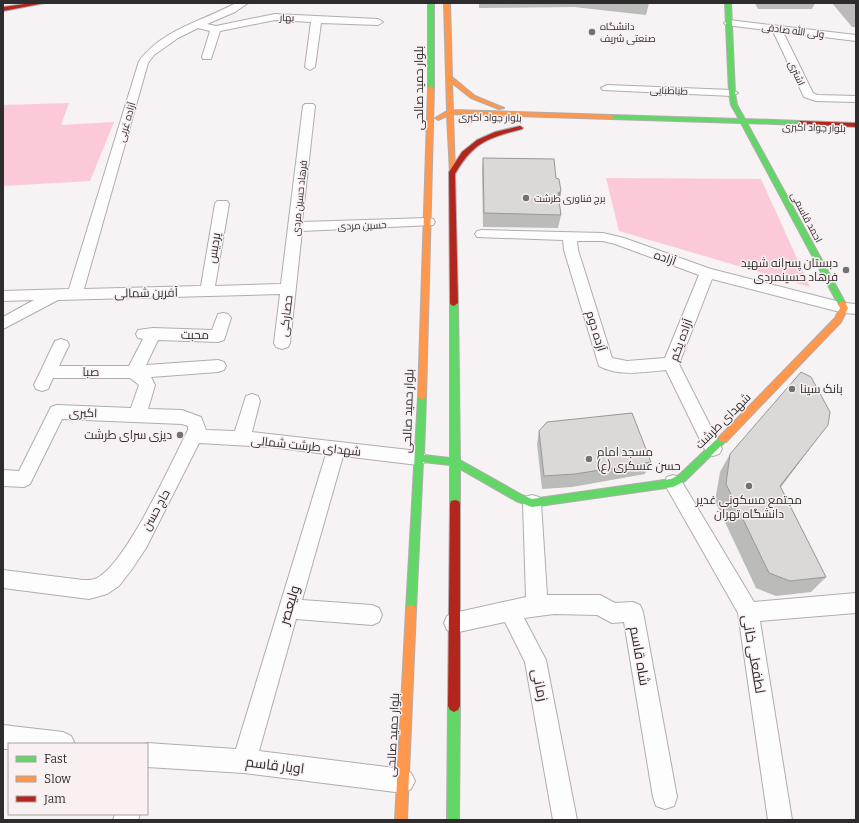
<svg xmlns="http://www.w3.org/2000/svg" width="859" height="823" font-family="Bitter,Cairo,serif">
	<rect width="100%" height="100%" fill="#f7f2f3"/>
	<g fill="#fbc9d8">
		<path d="M 69,103 L 61,125 L 114,122 L 90,181 L 3,186 L 3,105 Z"/>
		<path d="M 606,178 L 761,179 L 810,287 L 619,231 Z"/>
	</g>
	<g fill="none" stroke-linecap="round" stroke-linejoin="round">
		<defs>
			<g id="street">
				<path d="M 236,3 L 248,3 L 235,12 L 207,24 L 216,26 L 275,14 L 378,19 L 383,22 L 378,25 L 321,23 L 315,67 L 310,70 L 305,67 L 311,22 L 275,20 L 220,31 L 211,59 L 203,59 L 202,57 L 210,31 L 198,28 L 178,38 L 154,55 L 148,63 L 84,289 L 201,286 L 215,204 L 217,201 L 227,201 L 229,204 L 215,286 L 281,284 L 303,106 L 305,104 L 313,104 L 315,106 L 302,222 L 428,218 L 433,219 L 435,222 L 433,225 L 302,231 L 290,343 L 288,347 L 282,349 L 276,347 L 274,343 L 280,294 L 58,300 L 3,329 L 3,317 L 34,300 L 3,301 L 3,291 L 69,289 L 139,61 C 163,29 203,21 236,3 Z"/>
				<path d="M 729,20 L 856,35 L 856,41 L 783,32 L 813,93 L 817,95 L 856,96 L 856,102 L 816,101 L 804,97 L 773,31 L 726,25 L 724,23 Z"/>
				<path d="M 607,85 L 732,90 L 738,93 L 732,96 L 603,90 L 601,88 Z"/>
				<path d="M 482,230 L 603,233 L 624,238 L 711,269 L 844,303 L 856,304 L 856,314 L 844,313 L 712,279 L 679,364 L 722,449 L 719,454 L 713,456 L 707,454 L 666,370 C 644,372 620,377 599,366 L 564,250 L 563,240 L 477,237 L 475,234 L 477,231 ZM 577,241 L 603,241 L 615,244 L 699,275 L 665,358 L 627,361 L 612,358 L 578,250 Z"/>
				<path d="M 223,313 L 228,314 L 231,318 L 224,340 L 218,342 L 158,340 L 146,365 L 218,360 L 224,362 L 226,366 L 224,370 L 218,372 L 151,377 L 155,385 L 148,409 L 182,410 L 201,417 L 206,430 L 235,431 L 246,396 L 252,394 L 258,396 L 260,401 L 252,432 L 418,451 L 424,453 L 427,458 L 424,463 L 418,465 L 343,456 L 302,600 L 372,605 L 379,608 L 382,615 L 379,622 L 372,625 L 296,619 L 259,751 L 403,769 L 411,773 L 415,781 L 411,789 L 403,793 L 244,773 L 147,767 L 147,744 L 145,744 L 147,743 L 236,749 L 326,454 L 271,447 L 199,443 L 146,548 L 132,569 L 119,586 L 107,594 L 89,599 L 3,588 L 3,570 L 83,580 C 87,580 92,580 95,579 C 125,567 172,461 188,430 L 188,426 L 182,424 L 62,419 L 30,484 L 24,487 L 3,486 L 3,470 L 19,471 L 51,407 L 57,405 L 131,408 L 139,385 L 130,378 L 53,378 L 48,389 L 42,391 L 36,389 L 34,385 L 55,341 L 61,339 L 67,341 L 69,345 L 59,366 L 129,366 L 143,339 L 138,338 L 136,334 L 138,330 L 153,328 L 212,330 L 218,314 Z"/>
				<path d="M 673,475 L 679,477 L 754,602 L 856,593 L 856,613 L 760,621 L 792,820 L 768,820 L 738,613 L 664,483 L 667,477 Z"/>
				<path d="M 532,495 L 539,497 L 541,503 L 547,595 L 600,595 L 615,603 L 633,602 L 640,605 L 643,612 L 677,797 L 674,806 L 665,809 L 656,806 L 653,797 L 624,622 L 612,623 L 597,615 L 554,614 L 524,618 L 546,660 L 577,820 L 553,820 L 525,662 L 505,622 L 454,633 L 447,630 L 444,623 L 447,616 L 454,613 L 526,597 L 523,503 L 525,497 Z"/>
				<path d="M 3,725 L 63,732 L 71,736 L 75,744 L 9,744 L 9,749 L 3,749 Z"/>
				<path d="M 115,814 L 140,814 L 138,820 L 113,820 Z"/>
			</g>
			<g id="fast">
				<path d="M 428,3 L 434,3 L 434,88 L 431,90 L 428,88 Z"/>
				<path d="M 725,3 L 731,3 L 735,93 L 737,105 L 745,119 L 800,121 L 803,123 L 800,125 L 747,123 L 846,304 L 845,306 L 839,306 L 838,304 L 741,123 L 611,119 L 608,117 L 611,115 L 739,119 L 731,105 L 729,93 Z"/>
				<path d="M 454,300 L 458,303 L 460,460 L 522,495 L 532,499 L 671,479 L 679,475 L 720,436 L 726,436 L 728,439 L 685,481 L 673,487 L 532,507 L 516,501 L 460,469 L 460,504 L 459,507 L 455,508 L 451,507 L 450,504 L 450,465 L 423,462 L 416,610 L 415,614 L 411,615 L 407,614 L 406,610 L 418,397 L 422,394 L 426,397 L 424,455 L 450,458 L 450,303 Z"/>
				<path d="M 454,700 L 458,702 L 460,706 L 459,820 L 447,820 L 448,706 L 450,702 Z"/>
			</g>
			<g id="slow">
				<path d="M 444,3 L 450,3 L 452,77 L 475,96 L 504,108 L 499,109 L 471,98 L 452,83 L 453,110 L 611,115 L 614,117 L 611,119 L 453,114 L 455,172 L 454,173 L 450,173 L 447,116 L 438,120 L 435,118 L 447,111 Z"/>
				<path d="M 431,86 L 434,88 L 426,397 L 422,400 L 418,397 L 428,88 Z"/>
				<path d="M 842,301 L 845,302 L 848,308 L 841,322 L 726,442 L 720,442 L 718,439 L 720,436 L 835,318 L 840,308 L 838,304 Z"/>
				<path d="M 411,605 L 415,606 L 416,610 L 407,820 L 395,820 L 406,610 L 407,606 Z"/>
			</g>
			<g id="jam">
				<path d="M 32,3 L 45,3 L 3,11 L 3,7 Z"/>
				<path d="M 800,121 L 856,123 L 856,127 L 798,124 L 797,123 Z"/>
				<path d="M 520,126 L 523,128 L 522,129 C 488,138 473,142 455,174 L 458,303 L 454,306 L 451,305 L 450,303 L 449,172 L 462,152 L 477,140 L 495,132 Z"/>
				<path d="M 455,500 L 459,501 L 460,504 L 460,706 L 458,710 L 454,712 L 450,710 L 448,706 L 450,504 L 451,501 Z"/>
			</g>
		</defs>
		<use href="#street" stroke="#b0adad" stroke-width="2"/>
		<use href="#fast" stroke="#b0adad" stroke-width="2"/>
		<use href="#slow" stroke="#b0adad" stroke-width="2"/>
		<use href="#jam" stroke="#b0adad" stroke-width="2"/>
		<use href="#street" fill="#fefdfd" fill-rule="evenodd"/>
		<use href="#fast" fill="#63d668" fill-rule="evenodd"/>
		<use href="#slow" fill="#ff974d" fill-rule="evenodd"/>
		<use href="#jam" fill="#b3261e" fill-rule="evenodd"/>
	</g>
	<g fill="#bbbbba">
		<path d="M 479,3 L 649,3 L 646,15 L 574,7 L 479,8 Z"/>
		<path d="M 755,3 L 815,3 L 812,9 L 758,9 Z"/>
		<path d="M 832,3 L 856,3 L 856,27 L 852,27 Z"/>
		<path d="M 483,158 L 556,178 L 561,191 L 559,203 L 561,215 L 558,228 L 483,227 L 482,171 Z"/>
		<path d="M 539,431 L 651,462 L 645,474 L 572,487 L 542,489 L 537,444 Z"/>
		<path d="M 814,443 L 781,487 L 826,577 L 811,592 L 776,596 L 756,588 L 715,501 L 720,472 L 730,454 Z"/>
	</g>
	<g fill="#999897">
		<path d="M 561,191 L 559,205 L 558,193 Z"/>
		<path d="M 828,425 L 814,443 L 768,503 L 780,486 Z"/>
	</g>
	<g fill="#dad9d8" stroke="#999897">
		<path d="M 483,158 L 554,159 L 556,178 L 559,179 L 561,191 L 558,193 L 561,215 L 484,213 Z"/>
		<path d="M 801,372 L 811,377 L 830,412 L 828,425 L 780,486 L 826,577 L 790,581 L 769,573 L 726,484 L 730,454 Z"/>
		<path d="M 632,413 L 651,462 L 575,474 L 544,476 L 539,431 L 547,422 Z"/>
	</g>
	<g fill="#757172" stroke="#f9f0f2" stroke-width="1.5">
		<circle cx="592" cy="32" r="4"/>
		<circle cx="526" cy="198" r="4"/>
		<circle cx="846" cy="270" r="4"/>
		<circle cx="792" cy="389" r="4"/>
		<circle cx="180" cy="435" r="4"/>
		<circle cx="589" cy="459" r="4"/>
		<circle cx="749" cy="486" r="4"/>
	</g>
	<g text-anchor="middle" stroke-width="3" stroke-linejoin="round" paint-order="stroke">
		<g font-size="10" fill="#2f2c2d" stroke="#f9f0f2">
			<text transform="translate(287 17) rotate(2)" y="4">بهار</text>
			<text transform="translate(793 30) rotate(7)" y="4">ولی الله صادقی</text>
			<text transform="translate(797 73) rotate(65)" y="4">اشتری</text>
			<text transform="translate(669 90) rotate(2)" y="4">طباطبایی</text>
			<text transform="translate(490 117) rotate(1)" y="4">بلوار جواد اکبری</text>
			<text transform="translate(126 122) rotate(-74)" y="4">آزاده غربی</text>
			<text transform="translate(814 127) rotate(2)" y="4">بلوار جواد اکبری</text>
			<text transform="translate(299 198) rotate(-84)" y="4">فرهاد حسین مردی</text>
			<text transform="translate(807 217) rotate(62)" y="4">احمد قاسمی</text>
			<text transform="translate(362 225) rotate(-2)" y="4">حسین مردی</text>
		</g>
		<g font-size="10" fill="#2f2c2d" stroke="#f9f0f2" text-anchor="start">
			<text x="600" y="30">دانشگاه<tspan x="600" dy="12">صنعتی شریف</tspan></text>
			<text x="534" y="202">برج فناوری طرشت</text>
		</g>
		<g font-size="12" fill="#2f2c2d" stroke="#f9f0f2">
			<text transform="translate(419 88) rotate(-90)" y="4">بلوار حمید صالحی</text>
			<text transform="translate(214 248) rotate(-81)" y="4">پردیس</text>
			<text transform="translate(665 258) rotate(20)" y="4">آزاده</text>
			<text transform="translate(146 293) rotate(-1)" y="4">آفرین شمالی</text>
			<text transform="translate(286 316) rotate(-83)" y="4">حصارکی</text>
			<text transform="translate(596 331) rotate(73)" y="4">آزده دوم</text>
			<text transform="translate(195 335) rotate(1)" y="4">محبت</text>
			<text transform="translate(681 340) rotate(-70)" y="4">آزاده یکم</text>
			<text x="91" y="376">صبا</text>
			<text transform="translate(408 411) rotate(-88)" y="4">بلوار حمید صالحی</text>
			<text transform="translate(83 413) rotate(1)" y="4">اکبری</text>
			<text transform="translate(723 421) rotate(-45)" y="4">شهدای طرشت</text>
			<text transform="translate(306 446) rotate(6)" y="4">شهدای طرشت شمالی</text>
			<text transform="translate(156 510) rotate(-61)" y="4">حاج حسن</text>
			<text transform="translate(393 735) rotate(-87)" y="4">بلوار حمید صالحی</text>
		</g>
		<g font-size="12" fill="#2f2c2d" stroke="#f9f0f2" text-anchor="end">
			<text x="838" y="267">دبستان پسرانه شهيد<tspan x="838" dy="14">فرهاد حسينمردی</tspan></text>
			<text x="800" y="393" text-anchor="start">بانک سینا</text>
			<text x="172" y="439">دیزی سرای طرشت</text>
			<text x="597" y="456" text-anchor="start">مسجد امام<tspan x="597" dy="14">حسن عسکری (ع)</tspan></text>
			<text x="749" y="504" text-anchor="middle">مجتمع مسکونی غدیر<tspan x="749" dy="14">دانشگاه تهران</tspan></text>
		</g>
		<g font-size="14" fill="#2f2c2d" stroke="#f9f0f2">
			<text transform="translate(289 605) rotate(-73)" y="5">ولیعصر</text>
			<text transform="translate(754 654) rotate(80)" y="5">لطفعلی خانی</text>
			<text transform="translate(640 656) rotate(80)" y="5">شاه قاسم</text>
			<text transform="translate(540 685) rotate(78)" y="5">زمانی</text>
			<text transform="translate(275 765) rotate(7)" y="5">اویار قاسم</text>
		</g>
	</g>
	<rect width="859" height="823" fill="none" stroke="#2f2c2d" stroke-width="8"/>
	<rect x="8" y="743" width="140" height="72" fill="#f9f0f2" stroke="#a8a2a3"/>
	<rect x="16" y="756" width="20" height="6" fill="#63d668" stroke="#a8a2a3"/>
	<text x="44" y="763" font-size="12" fill="#2f2c2d">Fast</text>
	<rect x="16" y="776" width="20" height="6" fill="#ff974d" stroke="#a8a2a3"/>
	<text x="44" y="783" font-size="12" fill="#2f2c2d">Slow</text>
	<rect x="16" y="796" width="20" height="6" fill="#b3261e" stroke="#a8a2a3"/>
	<text x="44" y="803" font-size="12" fill="#2f2c2d">Jam</text>
</svg>
